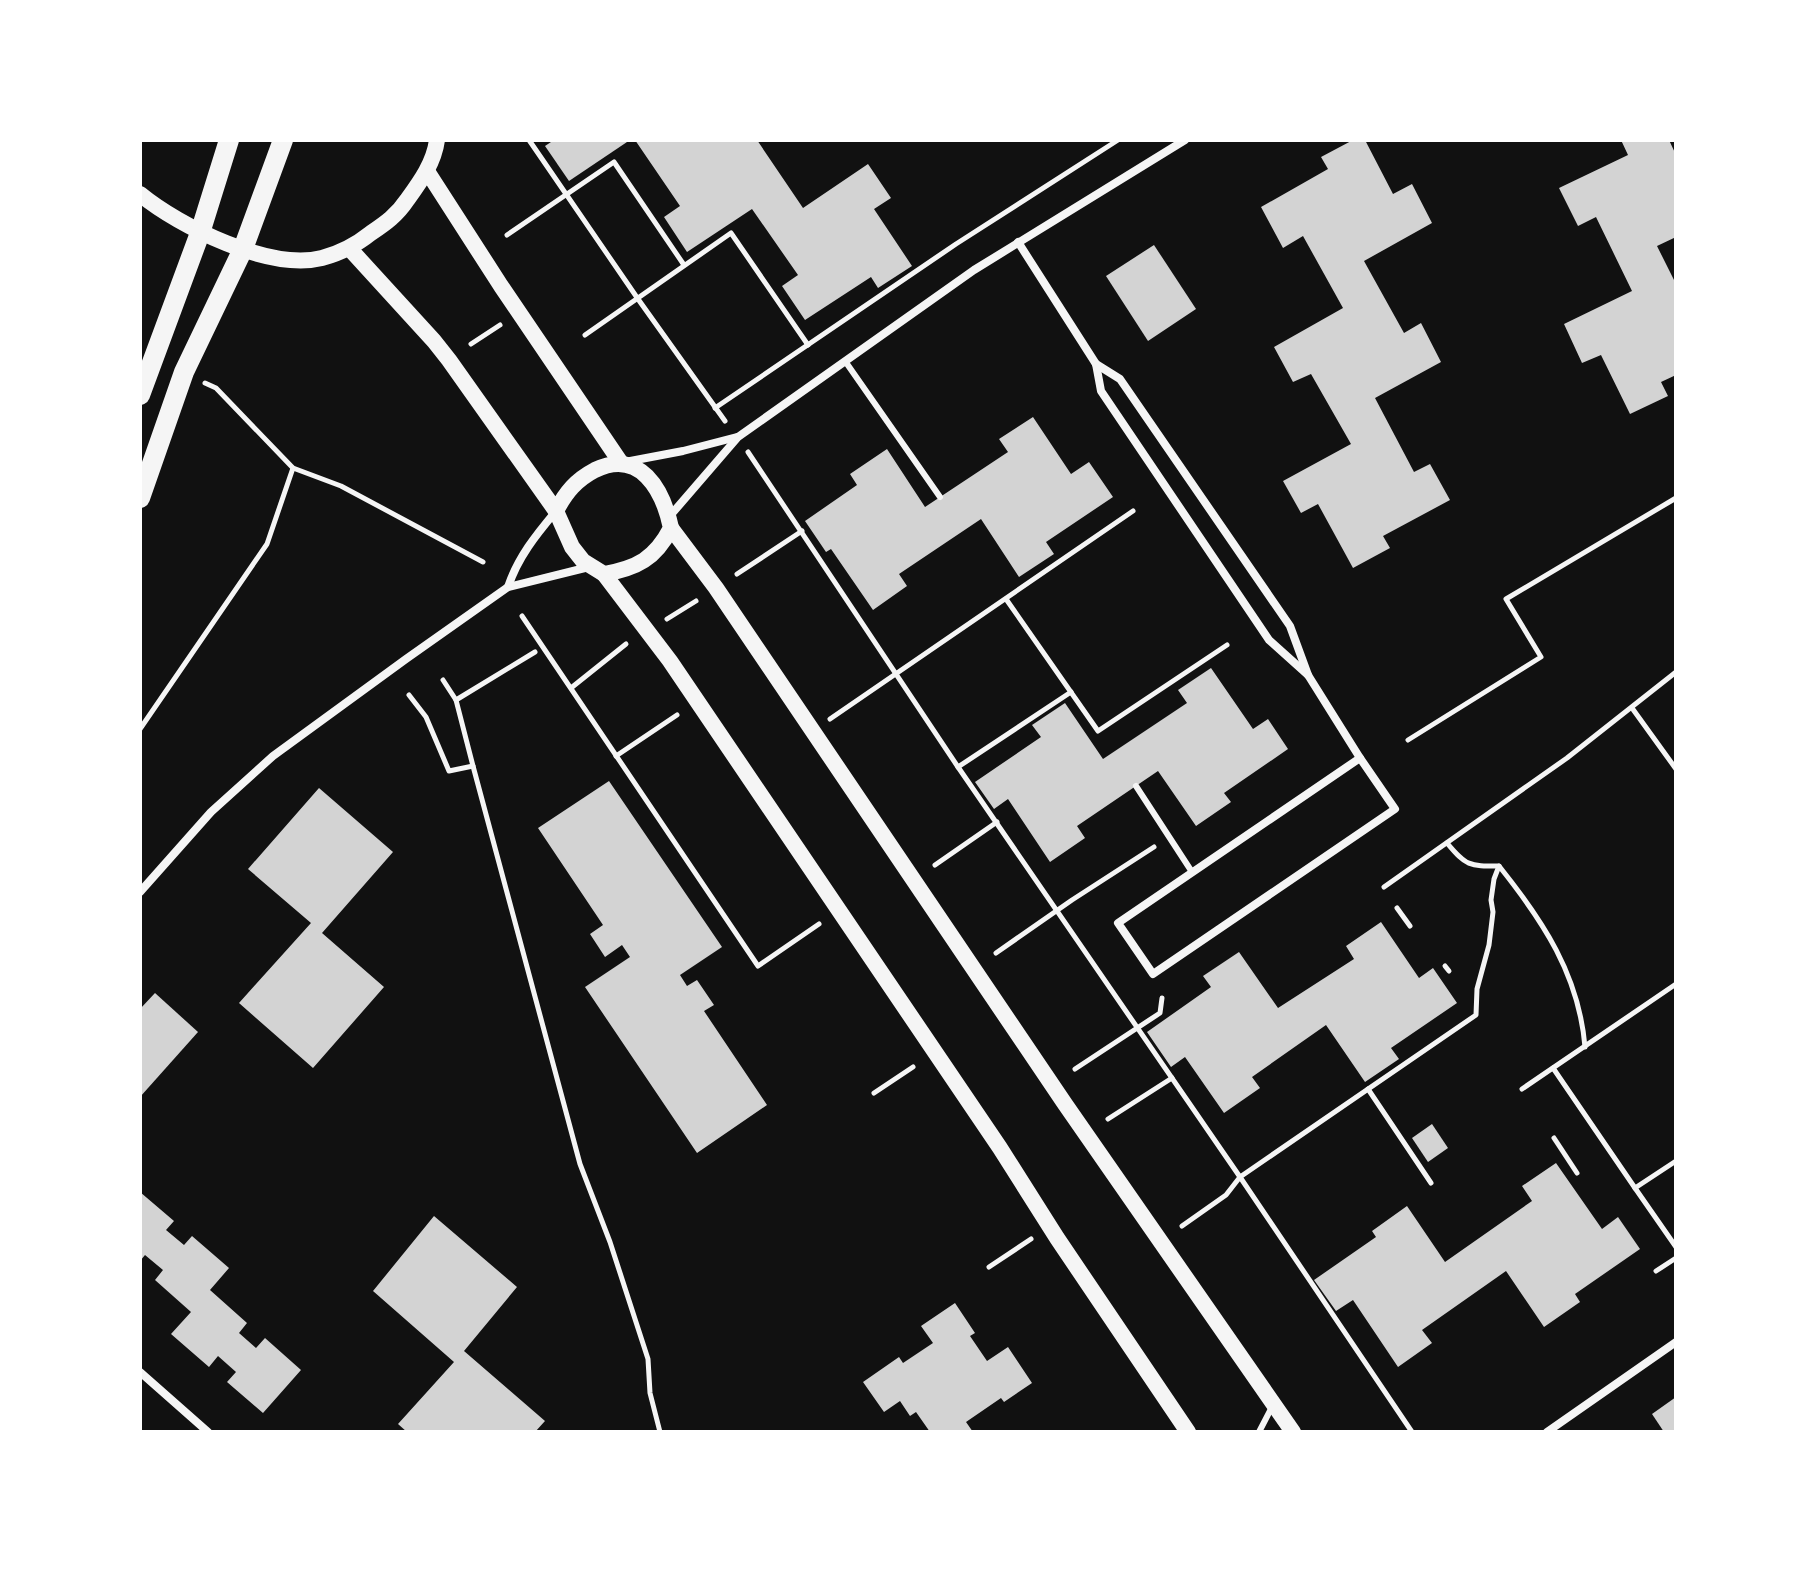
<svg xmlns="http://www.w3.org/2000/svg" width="1816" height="1572" font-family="'Varela Round',sans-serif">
	<rect width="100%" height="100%" fill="#111"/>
	<g fill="#d3d3d3">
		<path d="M 554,140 L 630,140 L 569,181 L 545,146 Z"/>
		<path d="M 635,140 L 757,140 L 803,208 L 868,164 L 891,198 L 874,209 L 912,266 L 878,288 L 871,277 L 805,320 L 782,286 L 798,275 L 752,209 L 687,252 L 664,217 L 680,206 Z"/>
		<path d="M 1353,140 L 1365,140 L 1393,194 L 1412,184 L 1432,223 L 1364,261 L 1404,333 L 1421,323 L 1441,362 L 1375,398 L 1414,472 L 1430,464 L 1450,500 L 1383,536 L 1390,548 L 1353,568 L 1318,504 L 1301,513 L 1283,481 L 1351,444 L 1311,374 L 1293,382 L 1274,347 L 1343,308 L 1303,236 L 1283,248 L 1261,207 L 1328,169 L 1321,157 Z"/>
		<path d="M 1621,140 L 1669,140 L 1676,155 L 1676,237 L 1657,246 L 1676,284 L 1676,375 L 1661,382 L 1668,396 L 1630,414 L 1601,355 L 1582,363 L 1564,324 L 1632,291 L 1596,217 L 1578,226 L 1559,188 L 1628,155 Z"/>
		<path d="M 1154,245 L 1196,309 L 1148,341 L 1106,276 Z"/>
		<path d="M 1033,417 L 1071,474 L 1089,462 L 1113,497 L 1046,542 L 1054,554 L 1019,577 L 981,519 L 899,574 L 907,586 L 873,610 L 831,549 L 826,552 L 805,521 L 857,485 L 850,474 L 887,449 L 925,507 L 1008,452 L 999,439 Z"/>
		<path d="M 1211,668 L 1253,729 L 1268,719 L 1288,749 L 1224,793 L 1231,802 L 1196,826 L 1158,771 L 1077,826 L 1085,838 L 1050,862 L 1008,799 L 994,809 L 975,782 L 1041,737 L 1032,725 L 1065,703 L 1103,759 L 1187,703 L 1178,690 Z"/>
		<path d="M 609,781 L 722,947 L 680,975 L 687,986 L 697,980 L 714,1005 L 704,1011 L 767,1105 L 697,1153 L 585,987 L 630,957 L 622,945 L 605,957 L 590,934 L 603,925 L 538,828 Z"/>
		<path d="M 319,788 L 393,852 L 322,933 L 384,987 L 313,1068 L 239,1003 L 311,923 L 248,869 Z"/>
		<path d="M 1381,922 L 1419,978 L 1433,968 L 1457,1003 L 1391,1048 L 1399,1059 L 1365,1082 L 1326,1025 L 1252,1077 L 1260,1088 L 1224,1113 L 1185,1057 L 1171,1067 L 1147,1032 L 1211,987 L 1203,976 L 1239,952 L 1278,1008 L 1354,959 L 1346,946 Z"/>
		<path d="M 155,993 L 198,1032 L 140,1097 L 140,1009 Z"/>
		<path d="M 1432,1124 L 1448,1148 L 1428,1162 L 1412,1138 Z"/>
		<path d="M 1556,1163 L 1602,1229 L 1618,1217 L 1640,1249 L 1575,1294 L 1580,1302 L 1544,1327 L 1506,1271 L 1422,1330 L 1432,1343 L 1398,1367 L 1353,1300 L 1336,1311 L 1314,1280 L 1376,1237 L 1372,1231 L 1407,1206 L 1445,1262 L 1532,1201 L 1522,1186 Z"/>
		<path d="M 140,1192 L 174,1221 L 166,1230 L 184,1245 L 192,1236 L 229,1268 L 210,1290 L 247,1323 L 239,1333 L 256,1348 L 265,1338 L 301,1370 L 263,1413 L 227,1382 L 236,1372 L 218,1356 L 209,1367 L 171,1334 L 191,1312 L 155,1280 L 163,1270 L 145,1255 L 140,1261 Z"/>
		<path d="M 434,1216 L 517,1287 L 464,1351 L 545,1421 L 535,1432 L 407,1432 L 398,1424 L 454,1362 L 373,1291 Z"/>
		<path d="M 955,1303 L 975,1333 L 970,1336 L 987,1361 L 1008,1347 L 1032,1383 L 1004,1402 L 1001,1398 L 966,1422 L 973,1432 L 930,1432 L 916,1412 L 910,1416 L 900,1401 L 884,1412 L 863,1382 L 899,1357 L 903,1363 L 933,1343 L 921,1326 Z"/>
		<path d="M 1676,1397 L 1676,1432 L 1664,1432 L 1652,1414 Z"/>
	</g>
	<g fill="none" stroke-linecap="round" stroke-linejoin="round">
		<g stroke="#f5f5f5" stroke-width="5">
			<path d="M 529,140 L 638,299 L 725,421"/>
			<path d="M 507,235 L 614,162 L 684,265"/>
			<path d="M 585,335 L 731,233 L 808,345"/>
			<path d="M 471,344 L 500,325"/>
			<path d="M 205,383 L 216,388 L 293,468 L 341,486 L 483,562"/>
			<path d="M 715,408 L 956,244 L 1118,140"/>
			<path d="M 748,452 L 958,767 L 1240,1177 L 1412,1432"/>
			<path d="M 737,574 L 802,531"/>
			<path d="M 1006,599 L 1098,731 L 1227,645"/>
			<path d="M 522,616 L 758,966 L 819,924"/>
			<path d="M 667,619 L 696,601"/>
			<path d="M 443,680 L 456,700 L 473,766"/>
			<path d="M 571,688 L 626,644"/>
			<path d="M 409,695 L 426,717 L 449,771 L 473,766 L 580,1164 L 610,1242 L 648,1359 L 650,1393 L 660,1432"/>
			<path d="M 456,700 L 535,652"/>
			<path d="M 1632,708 L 1676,769"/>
			<path d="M 830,719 L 1133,511"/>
			<path d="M 140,729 L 267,544 L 293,468"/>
			<path d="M 1408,740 L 1541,657 L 1506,599 L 1676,498"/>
			<path d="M 616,756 L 677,715"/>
			<path d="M 958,767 L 1071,692"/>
			<path d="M 1447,843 C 1466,866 1469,866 1499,866 C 1543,921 1579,975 1585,1047"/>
			<path d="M 935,865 L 997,822"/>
			<path d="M 1384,887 L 1567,758 L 1676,672"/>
			<path d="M 1397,908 L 1410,926"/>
			<path d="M 996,953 L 1072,900 L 1154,847"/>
			<path d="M 1445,966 L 1449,971"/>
			<path d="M 1553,1068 L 1635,1188"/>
			<path d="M 1075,1069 L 1160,1013 L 1162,998"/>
			<path d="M 1368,1089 L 1431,1183"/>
			<path d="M 1522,1089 L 1676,984"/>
			<path d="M 874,1093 L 913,1067"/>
			<path d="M 1108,1119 L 1172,1078"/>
			<path d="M 1554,1138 L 1577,1173"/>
			<path d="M 1676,1161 L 1635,1188 L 1676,1247"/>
			<path d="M 1182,1226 L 1226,1195 L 1240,1177 L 1476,1015 L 1477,989 L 1489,945 L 1493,912 L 1491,900 L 1494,879 L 1499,866"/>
			<path d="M 989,1267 L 1031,1239"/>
			<path d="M 1656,1271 L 1676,1258"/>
		</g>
		<g stroke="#f5f5f5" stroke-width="6">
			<path d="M 845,361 L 940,497"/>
			<path d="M 1136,786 L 1192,872"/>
			<path d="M 1259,1432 L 1272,1407"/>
		</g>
		<g stroke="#f5f5f5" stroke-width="8">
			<path d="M 1018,242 L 1096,364 L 1101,391 L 1269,640 L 1308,675"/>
			<path d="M 1096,364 L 1120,379 L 1290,626 L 1308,675 L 1360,758"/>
			<path d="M 625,462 L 683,451 L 737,437"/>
			<path d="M 669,517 L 738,437 L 974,270 L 1185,140"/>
			<path d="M 508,587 C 518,557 536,535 556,511"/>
			<path d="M 1360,758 L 1395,809 L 1153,974 L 1118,923 Z"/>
			<path d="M 140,892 L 211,812 L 273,756 L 406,659 L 508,587 L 589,567"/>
			<path d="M 140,1372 L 208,1432"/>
			<path d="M 1547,1432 L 1676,1342"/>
		</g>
		<g stroke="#f5f5f5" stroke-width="16">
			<path d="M 427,171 L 501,286 L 621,463"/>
			<path d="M 140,194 C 180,227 270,271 322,258 C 341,253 356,245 371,233 C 386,223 397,215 407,200 C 420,182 434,163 437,140"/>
			<path d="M 350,249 L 434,341 L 449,360 L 556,511 L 572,547 L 583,561 L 604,574 C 637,568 655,559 671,528 C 663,490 640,448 595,470 C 576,480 566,492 556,511"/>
			<path d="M 671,528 L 716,588 L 1065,1104 L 1293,1432"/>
			<path d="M 604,574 L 670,661 L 1000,1148 L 1057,1238 L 1188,1432"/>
		</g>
		<g stroke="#f5f5f5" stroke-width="20">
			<path d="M 140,395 L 200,233 L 229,140"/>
			<path d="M 140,498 L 184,372 L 243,249 L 283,140"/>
		</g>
	</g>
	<rect width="1816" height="1572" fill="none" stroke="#ffffff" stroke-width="284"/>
</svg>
